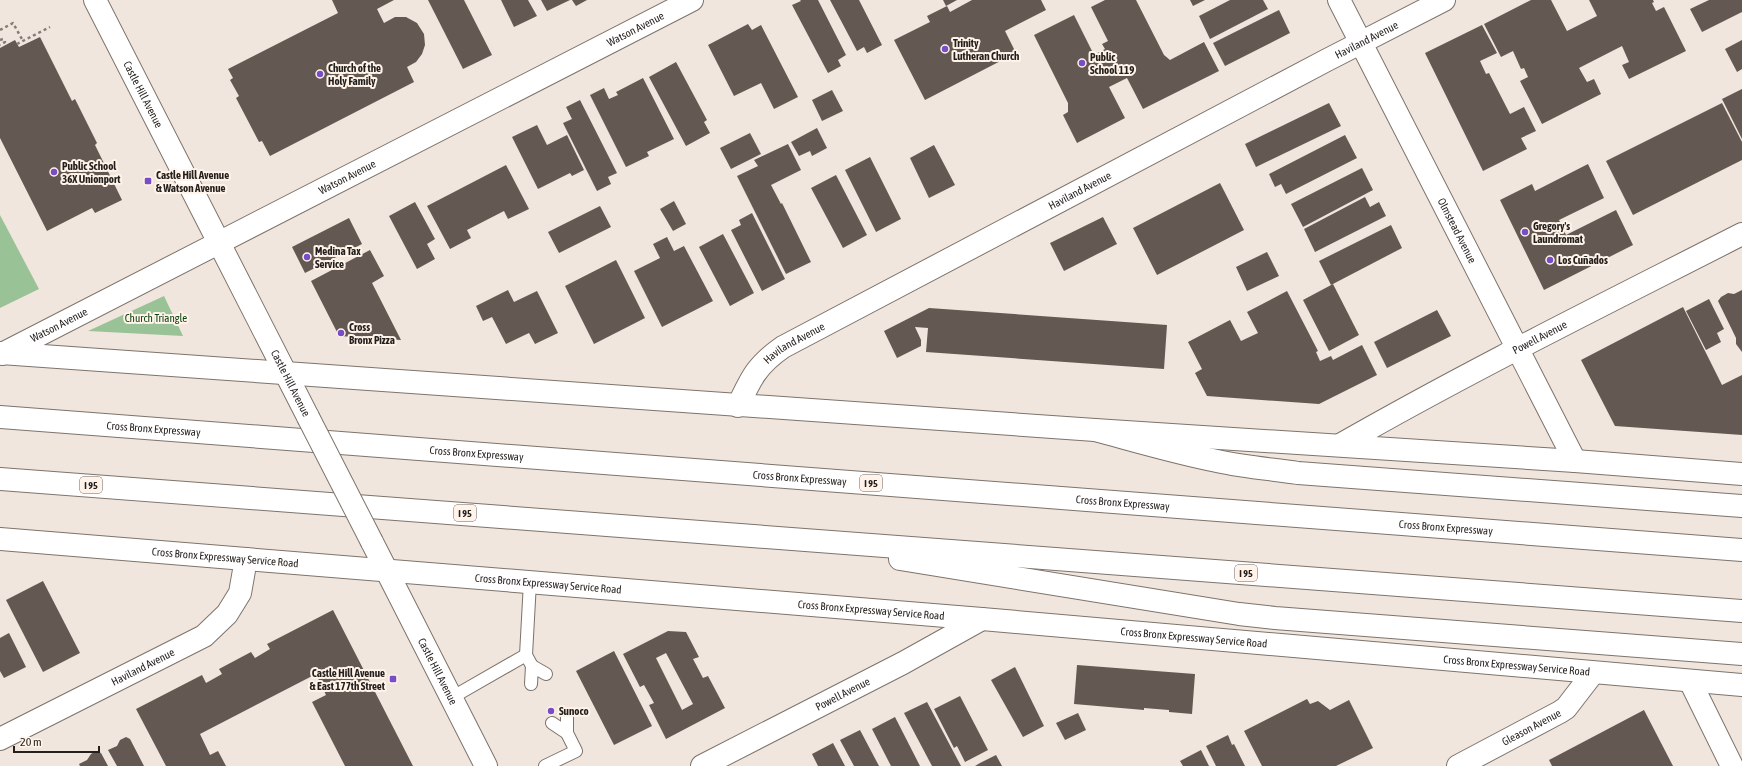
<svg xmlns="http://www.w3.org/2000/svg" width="1742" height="766" font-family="'Asap Condensed',sans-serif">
	<rect width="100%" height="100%" fill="#f1e6dd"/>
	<g fill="#99c397">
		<path d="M 0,215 L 39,289 L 0,308 Z"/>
		<path d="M 164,296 L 183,336 L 88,331 Z"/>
	</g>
	<g fill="#635952" fill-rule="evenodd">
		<path d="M 332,0 L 394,0 L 377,9 L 384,23 L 395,17 L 406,17 L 417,23 L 424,34 L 425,45 L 422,54 L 416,62 L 407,67 L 414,82 L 270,156 L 262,141 L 259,142 L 236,98 L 239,96 L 230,80 L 233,78 L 228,69 L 338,13 Z"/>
		<path d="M 428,0 L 464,0 L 492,55 L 463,69 Z"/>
		<path d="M 501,0 L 528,0 L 537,16 L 514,27 Z"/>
		<path d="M 541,0 L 570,0 L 547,11 Z"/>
		<path d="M 572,0 L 587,0 L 576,6 Z"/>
		<path d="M 800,0 L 818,0 L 846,55 L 838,60 L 841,66 L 828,73 L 792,5 L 801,1 Z"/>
		<path d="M 830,0 L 859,0 L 882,45 L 867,53 L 864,47 L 857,51 Z"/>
		<path d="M 943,0 L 957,0 L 946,6 Z"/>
		<path d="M 972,0 L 1041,0 L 1046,10 L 1005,31 L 1016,53 L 925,100 L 894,40 L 930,22 L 927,16 L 947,6 L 950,12 Z"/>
		<path d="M 1105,0 L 1136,0 L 1164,55 L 1170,60 L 1204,42 L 1219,71 L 1143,109 L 1127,78 L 1109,87 L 1125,118 L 1077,143 L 1063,115 L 1068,112 L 1068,103 L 1034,35 L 1074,15 L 1094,55 L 1105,49 L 1102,44 L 1108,41 L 1091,7 Z"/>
		<path d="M 1190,0 L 1205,0 L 1193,6 Z"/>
		<path d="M 1230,0 L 1263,0 L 1268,9 L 1210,39 L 1199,16 Z"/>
		<path d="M 1531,0 L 1551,0 L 1567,31 L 1597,16 L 1589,0 L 1653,0 L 1654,2 L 1652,3 L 1656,11 L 1664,7 L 1686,51 L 1629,79 L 1622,65 L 1629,62 L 1622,46 L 1579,68 L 1587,82 L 1594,79 L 1601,94 L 1542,124 L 1520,81 L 1528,77 L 1524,68 L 1521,69 L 1513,51 L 1501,57 L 1484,24 Z"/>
		<path d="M 1709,0 L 1742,0 L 1742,12 L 1702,32 L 1690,9 Z"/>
		<path d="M 1279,10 L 1290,33 L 1225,66 L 1213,43 Z"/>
		<path d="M 748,24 L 752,30 L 761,25 L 798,97 L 774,109 L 761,83 L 734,96 L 708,45 Z"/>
		<path d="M 1482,25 L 1497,53 L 1480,61 L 1486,74 L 1489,73 L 1510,114 L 1524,107 L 1536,131 L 1521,138 L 1527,149 L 1483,171 L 1425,53 Z"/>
		<path d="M 40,37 L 72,101 L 75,99 L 97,143 L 95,145 L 122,200 L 95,213 L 92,208 L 47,231 L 0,138 L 0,48 L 15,40 L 19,47 Z"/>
		<path d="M 1742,40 L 1742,69 L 1737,72 L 1725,49 Z"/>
		<path d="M 676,62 L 707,120 L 704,122 L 710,133 L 686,146 L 649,77 Z"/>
		<path d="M 643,78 L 674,139 L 647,152 L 649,156 L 626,167 L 590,95 L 604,88 L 609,99 L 618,95 L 616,92 Z"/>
		<path d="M 1742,89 L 1742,139 L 1722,99 Z"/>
		<path d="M 832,90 L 843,111 L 822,121 L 812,100 Z"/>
		<path d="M 580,100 L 617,173 L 608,177 L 611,184 L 597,191 L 563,123 L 572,119 L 566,107 Z"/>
		<path d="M 1329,103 L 1341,126 L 1256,167 L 1245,144 Z"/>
		<path d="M 1722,103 L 1742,142 L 1742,160 L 1633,215 L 1606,161 Z"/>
		<path d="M 537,125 L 547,145 L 567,135 L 584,170 L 572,176 L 570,173 L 538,189 L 512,137 Z"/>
		<path d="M 817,128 L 827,148 L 812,156 L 810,151 L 799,156 L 791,142 Z"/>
		<path d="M 750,133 L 761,154 L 731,169 L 720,148 Z"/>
		<path d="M 1345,135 L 1357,158 L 1286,194 L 1281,184 L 1275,187 L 1269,174 Z"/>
		<path d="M 788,144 L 801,170 L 771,185 L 781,204 L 782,203 L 811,262 L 786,274 L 737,176 L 758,166 L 754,160 Z"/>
		<path d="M 934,145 L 955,185 L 929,198 L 910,158 Z"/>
		<path d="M 870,157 L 901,219 L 876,232 L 845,170 Z"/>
		<path d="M 1588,164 L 1604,198 L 1559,220 L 1566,235 L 1616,210 L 1633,245 L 1544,290 L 1500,200 L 1532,184 L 1535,191 Z"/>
		<path d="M 506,165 L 529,209 L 508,219 L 504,211 L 467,230 L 471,238 L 450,249 L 427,206 Z"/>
		<path d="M 1362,168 L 1373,190 L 1303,227 L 1291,204 Z"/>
		<path d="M 836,175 L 867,235 L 843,248 L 811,188 Z"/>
		<path d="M 1220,183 L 1244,230 L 1157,275 L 1133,228 Z"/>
		<path d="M 1365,197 L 1370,207 L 1379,202 L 1386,216 L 1315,252 L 1304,229 Z"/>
		<path d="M 674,201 L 686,224 L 673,231 L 660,209 Z"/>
		<path d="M 415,202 L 435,239 L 427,244 L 435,259 L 417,269 L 389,216 Z"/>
		<path d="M 600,206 L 611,227 L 559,253 L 548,232 Z"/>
		<path d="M 752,213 L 785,279 L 762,291 L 731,230 L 741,225 L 739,220 Z"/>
		<path d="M 1103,217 L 1117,244 L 1064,271 L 1050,243 Z"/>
		<path d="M 349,218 L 362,244 L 305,273 L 292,247 Z"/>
		<path d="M 1391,225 L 1402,248 L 1331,285 L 1319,261 Z"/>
		<path d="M 723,234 L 754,293 L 730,306 L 699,247 Z"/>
		<path d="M 667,237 L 674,251 L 684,246 L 713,301 L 662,327 L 634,271 L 660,258 L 653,244 Z"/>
		<path d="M 370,250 L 384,276 L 372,283 L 401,340 L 339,336 L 311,281 Z"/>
		<path d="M 1267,252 L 1279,276 L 1247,291 L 1236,267 Z"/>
		<path d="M 616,260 L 645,318 L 594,344 L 565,286 Z"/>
		<path d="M 1333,284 L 1359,335 L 1329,351 L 1303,300 Z"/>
		<path d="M 508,290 L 514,302 L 537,291 L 558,333 L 535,344 L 529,333 L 506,344 L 492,317 L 483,321 L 476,306 Z"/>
		<path d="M 1742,290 L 1742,352 L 1736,344 L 1736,338 L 1718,301 L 1721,297 L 1728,293 L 1734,294 Z"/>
		<path d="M 1287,291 L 1318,351 L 1316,352 L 1320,361 L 1331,356 L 1333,360 L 1362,345 L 1377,375 L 1319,404 L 1207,396 L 1195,373 L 1202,369 L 1188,342 L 1230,320 L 1241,341 L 1258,333 L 1247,312 Z"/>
		<path d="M 1709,299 L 1724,329 L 1717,333 L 1721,342 L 1706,350 L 1686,311 Z"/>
		<path d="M 1683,307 L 1722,385 L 1742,375 L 1742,435 L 1615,426 L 1581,360 Z"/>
		<path d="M 929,308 L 1167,325 L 1164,369 L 926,352 L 928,328 L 915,327 L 921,340 L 921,346 L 897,358 L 884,331 Z"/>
		<path d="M 1437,310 L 1451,336 L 1387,368 L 1374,342 Z"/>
		<path d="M 43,581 L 80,653 L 43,672 L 6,600 Z"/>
		<path d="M 333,610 L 413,766 L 345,766 L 312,702 L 326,695 L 316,674 L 200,734 L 210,755 L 218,751 L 226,766 L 166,766 L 136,709 L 202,675 L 206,683 L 222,674 L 219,669 L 251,652 L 255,658 L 270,649 L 267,644 Z"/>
		<path d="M 668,631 L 686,632 L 699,657 L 693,659 L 703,678 L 708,676 L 725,708 L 666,739 L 649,705 L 654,703 L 644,685 L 640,687 L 623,654 ZM 666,653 L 693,704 L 682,710 L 656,658 Z"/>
		<path d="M 9,633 L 26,667 L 4,678 L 0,671 L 0,638 Z"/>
		<path d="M 614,651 L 652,726 L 614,745 L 576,671 Z"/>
		<path d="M 1077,665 L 1195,674 L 1192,714 L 1169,712 L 1169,710 L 1144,708 L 1144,710 L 1074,704 Z"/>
		<path d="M 1015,667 L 1044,726 L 1023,737 L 991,680 Z"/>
		<path d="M 960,696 L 988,750 L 965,762 L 957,746 L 954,748 L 934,709 Z"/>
		<path d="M 1307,699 L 1310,704 L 1318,701 L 1330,710 L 1349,700 L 1373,748 L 1336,766 L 1262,766 L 1244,731 Z"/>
		<path d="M 927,702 L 961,766 L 932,766 L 904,713 Z"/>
		<path d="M 1644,710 L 1673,766 L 1552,766 L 1549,760 Z"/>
		<path d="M 1078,713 L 1086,730 L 1065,740 L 1056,723 Z"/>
		<path d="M 895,717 L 920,766 L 891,766 L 872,729 Z"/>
		<path d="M 860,730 L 879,766 L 854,766 L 840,740 Z"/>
		<path d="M 1228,735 L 1232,745 L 1234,744 L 1245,766 L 1216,766 L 1206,746 Z"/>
		<path d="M 126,737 L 130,739 L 144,766 L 117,766 L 108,750 L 117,746 L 120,740 Z"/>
		<path d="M 833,743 L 845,766 L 818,766 L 812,754 Z"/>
		<path d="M 1201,750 L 1209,766 L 1183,766 L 1180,761 Z"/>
		<path d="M 96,751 L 101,753 L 108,766 L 80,766 L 79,764 L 87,760 L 91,754 Z"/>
		<path d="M 996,755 L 1002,766 L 975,766 L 980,763 Z"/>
	</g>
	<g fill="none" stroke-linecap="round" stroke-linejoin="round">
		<defs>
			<g id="service">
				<path d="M 526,655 L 530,582"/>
				<path d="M 531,684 L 532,666 L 546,674"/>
				<path d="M 451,698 L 526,655 L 532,666"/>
				<path d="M 567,715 L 567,733"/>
				<path d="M 545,766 L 576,751 L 567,733 L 552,723"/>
			</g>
			<g id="minor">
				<path id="s1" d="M 1339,0 L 1575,461"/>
				<path id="s2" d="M 2,354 L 692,0"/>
				<path id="s3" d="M 738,406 C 751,378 757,365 783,347 L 1327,60 L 1444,0"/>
				<path id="s4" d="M 1340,445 C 1471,370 1607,303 1742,234"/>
				<path d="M 1690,681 L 1732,766"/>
				<path id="s5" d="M 0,739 L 204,636 L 227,614 L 240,593 L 246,559"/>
				<path id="s6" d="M 702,766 L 903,663 L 982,619"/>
				<path id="s7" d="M 1458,766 L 1560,712 L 1566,708 L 1593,673"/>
			</g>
			<g id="secondary">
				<path id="s8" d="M 95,0 L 308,417"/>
				<path d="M 0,353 L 1095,430 L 1575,461 L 1742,474"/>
				<path id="s9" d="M 0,539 L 982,619 L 1742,685"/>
				<path id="s10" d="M 372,542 L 486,766"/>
			</g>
			<g id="motorway">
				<path id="s11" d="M 0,417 L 1742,550"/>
				<path d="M 1095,430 C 1136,441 1176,453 1217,461 C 1244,467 1271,469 1298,473 L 1742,506"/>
				<path d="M 0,479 L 1742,611"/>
				<path d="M 900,559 L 1239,614 L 1275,618 L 1742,654"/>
			</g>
		</defs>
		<use href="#service" stroke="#7d736b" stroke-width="14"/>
		<use href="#minor" stroke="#7d736b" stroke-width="24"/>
		<use href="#secondary" stroke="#7d736b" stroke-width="24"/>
		<use href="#motorway" stroke="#7d736b" stroke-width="24"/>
		<g stroke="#847d77" stroke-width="2.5" stroke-dasharray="3 3" stroke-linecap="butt">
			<path d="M 0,30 L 13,23 L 23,41"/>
			<path d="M 0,40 L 3,39 L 5,42 L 0,45"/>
			<path d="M 17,44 L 50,27"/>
		</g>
		<use href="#service" stroke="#fff" stroke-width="12"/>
		<use href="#minor" stroke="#fff" stroke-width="22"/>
		<use href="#secondary" stroke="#fff" stroke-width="22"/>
		<use href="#motorway" stroke="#fff" stroke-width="22"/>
		<defs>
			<path id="secondary-bridge" d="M 308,417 L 372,542"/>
		</defs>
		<use href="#secondary-bridge" stroke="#7d736b" stroke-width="24" stroke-linecap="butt"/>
		<use href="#secondary-bridge" stroke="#fff" stroke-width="22"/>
	</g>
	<g fill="#794dc6" stroke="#fff3ea" stroke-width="1.5">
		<circle cx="945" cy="49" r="4"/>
		<circle cx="1082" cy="63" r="4"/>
		<circle cx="320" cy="74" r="4"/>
		<circle cx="54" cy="172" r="4"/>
		<rect x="144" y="177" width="8" height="8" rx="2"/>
		<circle cx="1525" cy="232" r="4"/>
		<circle cx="307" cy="257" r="4"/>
		<circle cx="1550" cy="260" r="4"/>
		<circle cx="341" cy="333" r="4"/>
		<rect x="389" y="675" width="8" height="8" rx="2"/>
		<circle cx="551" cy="711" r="4"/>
	</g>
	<g text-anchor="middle" stroke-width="4" stroke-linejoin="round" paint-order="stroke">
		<g fill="#fff3ea" stroke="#655f5a" stroke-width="1">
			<rect x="860" y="475" width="22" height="16" rx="3"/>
			<rect x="80" y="477" width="22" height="16" rx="3"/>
			<rect x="454" y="505" width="22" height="16" rx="3"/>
			<rect x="1235" y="565" width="22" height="16" rx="3"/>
		</g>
		<g font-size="10" font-weight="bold" fill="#231f1c">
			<text x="871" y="487">I 95</text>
			<text x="91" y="489">I 95</text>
			<text x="465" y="517">I 95</text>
			<text x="1246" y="577">I 95</text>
		</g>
		<g font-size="11" fill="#231f1c" stroke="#fff3ea">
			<text dy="4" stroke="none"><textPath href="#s2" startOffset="712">Watson Avenue</textPath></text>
			<text dy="4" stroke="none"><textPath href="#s3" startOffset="735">Haviland Avenue</textPath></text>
			<text dy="4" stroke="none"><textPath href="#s8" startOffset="106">Castle Hill Avenue</textPath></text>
			<text dy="4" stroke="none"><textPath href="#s2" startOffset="388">Watson Avenue</textPath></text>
			<text dy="4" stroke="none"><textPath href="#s3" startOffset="411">Haviland Avenue</textPath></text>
			<text dy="4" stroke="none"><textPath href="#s1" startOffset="259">Olmstead Avenue</textPath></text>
			<text dy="4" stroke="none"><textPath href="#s2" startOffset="64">Watson Avenue</textPath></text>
			<text dy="4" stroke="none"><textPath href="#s4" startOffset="227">Powell Avenue</textPath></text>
			<text dy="4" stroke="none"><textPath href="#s3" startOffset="87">Haviland Avenue</textPath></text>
			<text dy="4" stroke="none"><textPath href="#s8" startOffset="430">Castle Hill Avenue</textPath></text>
			<text dy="4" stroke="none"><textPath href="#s11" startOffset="154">Cross Bronx Expressway</textPath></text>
			<text dy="4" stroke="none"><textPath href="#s11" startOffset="478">Cross Bronx Expressway</textPath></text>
			<text dy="4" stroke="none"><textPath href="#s11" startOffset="802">Cross Bronx Expressway</textPath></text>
			<text dy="4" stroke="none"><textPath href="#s11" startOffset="1126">Cross Bronx Expressway</textPath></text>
			<text dy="4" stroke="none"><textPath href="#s11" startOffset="1450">Cross Bronx Expressway</textPath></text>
			<text dy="4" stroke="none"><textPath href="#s9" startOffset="226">Cross Bronx Expressway Service Road</textPath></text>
			<text dy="4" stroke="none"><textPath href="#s9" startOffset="550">Cross Bronx Expressway Service Road</textPath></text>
			<text dy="4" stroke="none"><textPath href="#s9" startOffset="874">Cross Bronx Expressway Service Road</textPath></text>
			<text dy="4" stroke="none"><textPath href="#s9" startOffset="1198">Cross Bronx Expressway Service Road</textPath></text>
			<text dy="4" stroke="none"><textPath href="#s9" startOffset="1522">Cross Bronx Expressway Service Road</textPath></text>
			<text dy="4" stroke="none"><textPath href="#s5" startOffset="160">Haviland Avenue</textPath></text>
			<text dy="4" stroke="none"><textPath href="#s10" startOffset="145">Castle Hill Avenue</textPath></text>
			<text dy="4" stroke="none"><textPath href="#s6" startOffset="158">Powell Avenue</textPath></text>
			<text dy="4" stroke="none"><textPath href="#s7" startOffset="83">Gleason Avenue</textPath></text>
		</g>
		<g font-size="11" font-weight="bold" fill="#231f1c" stroke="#fff3ea" text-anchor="start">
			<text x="953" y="47">Trinity<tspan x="953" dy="13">Lutheran Church</tspan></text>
			<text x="1090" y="61">Public<tspan x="1090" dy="13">School 119</tspan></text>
			<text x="328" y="72">Church of the<tspan x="328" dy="13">Holy Family</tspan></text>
			<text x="62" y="170">Public School<tspan x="62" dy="13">36X Unionport</tspan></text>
			<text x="156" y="179">Castle Hill Avenue<tspan x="156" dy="13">&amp; Watson Avenue</tspan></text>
			<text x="1533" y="230">Gregory's<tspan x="1533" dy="13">Laundromat</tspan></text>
			<text x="315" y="255">Medina Tax<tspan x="315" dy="13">Service</tspan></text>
			<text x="1558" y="264">Los Cuñados</text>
			<text x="349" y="331">Cross<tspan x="349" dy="13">Bronx Pizza</tspan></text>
			<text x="385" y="677" text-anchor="end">Castle Hill Avenue<tspan x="385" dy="13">&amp; East 177th Street</tspan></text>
			<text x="559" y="715">Sunoco</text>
		</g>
		<g font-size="11" fill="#0b430f" stroke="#fff3ea">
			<text x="156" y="322">Church Triangle</text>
		</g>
	</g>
	<path d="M14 746v6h85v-6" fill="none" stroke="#231f1c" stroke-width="2"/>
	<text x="20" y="746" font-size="12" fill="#231f1c" stroke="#fff3ea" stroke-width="3" paint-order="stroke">20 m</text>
</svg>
